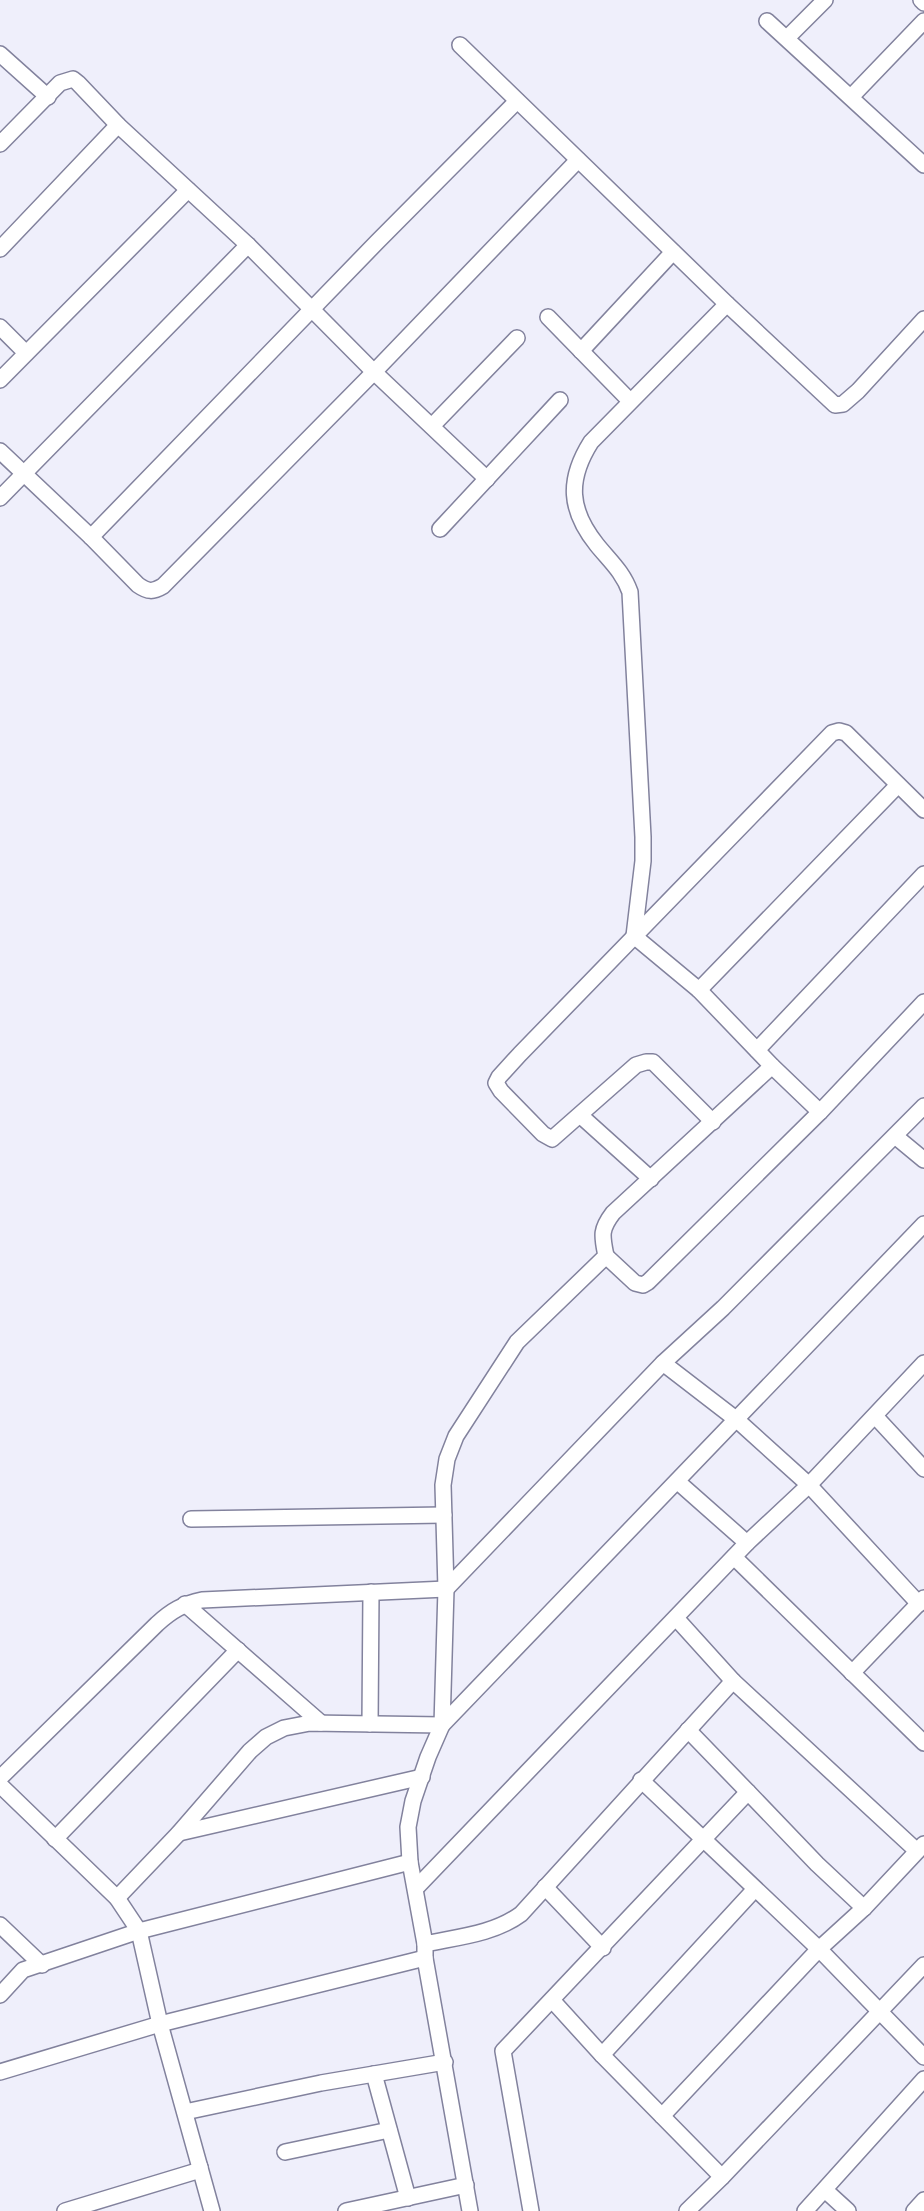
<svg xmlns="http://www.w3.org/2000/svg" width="924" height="2211" font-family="'Source Sans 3',sans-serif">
	<rect width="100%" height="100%" fill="#efeffb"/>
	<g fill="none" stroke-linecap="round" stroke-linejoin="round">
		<defs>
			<g id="street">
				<path d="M 921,0 L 924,3"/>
				<path d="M 767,21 L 924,165"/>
				<path d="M 787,38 L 825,0"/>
				<path d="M 460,45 L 727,304 L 835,405 L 843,404 L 858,391 L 924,319"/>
				<path d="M 0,54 L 48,97"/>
				<path d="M 851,97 L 924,21"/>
				<path d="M 0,144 L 60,83 L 73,79 L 78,83 L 118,125 L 248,245 L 374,372 L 487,479"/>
				<path d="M 0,249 L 118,125"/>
				<path d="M 727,304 L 591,442 C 567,480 569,510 597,545 C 610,561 623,572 630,592 L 643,837 L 643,861 L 634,936 L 699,990 L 772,1066 L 820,1112"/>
				<path d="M 548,317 L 630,401"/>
				<path d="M 0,327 L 26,353"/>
				<path d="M 581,351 L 673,252"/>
				<path d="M 0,380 L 188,190"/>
				<path d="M 432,426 L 517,338"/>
				<path d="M 0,451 L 91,537 L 138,585 C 148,592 153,592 163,586 L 374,372 L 578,160"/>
				<path d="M 0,498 L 248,245"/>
				<path d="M 440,529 L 560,400"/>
				<path d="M 91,537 L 377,242 L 517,101"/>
				<path d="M 699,990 L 898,785"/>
				<path d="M 757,1050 L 924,874"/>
				<path d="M 581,1116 L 651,1179"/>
				<path d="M 713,1122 L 653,1062 L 646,1062 L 636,1065 L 552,1139 L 543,1134 L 501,1091 L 496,1083 L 499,1077 L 520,1054 L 832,733 L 839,731 L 846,733 L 924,810"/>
				<path d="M 895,1136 L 924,1160"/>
				<path d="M 606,1256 L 635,1283 L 643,1285 L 648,1282 L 820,1112 L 924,1002"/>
				<path d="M 663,1363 L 737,1420 L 809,1485 L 919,1604"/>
				<path d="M 875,1416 L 924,1469"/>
				<path d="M 678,1482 L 747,1543"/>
				<path d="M 191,1519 L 444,1515"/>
				<path d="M 734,1557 L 924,1743"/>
				<path d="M 185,1604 L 321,1723"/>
				<path d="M 676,1618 L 733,1681 L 917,1851"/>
				<path d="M 852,1673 L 924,1598"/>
				<path d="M 370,1724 L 371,1592"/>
				<path d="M 688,1730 L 748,1792"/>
				<path d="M 0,1778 L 157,1624 C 171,1611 183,1604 202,1600 L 446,1589 L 663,1363 L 723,1308 L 924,1106"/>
				<path d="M 641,1780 L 819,1949 L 924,2057"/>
				<path d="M 0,1785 L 117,1898 L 139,1931 L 160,2024 L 212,2211"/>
				<path d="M 179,1833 L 422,1777"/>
				<path d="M 55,1839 L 238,1650"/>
				<path d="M 545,1887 L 603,1948"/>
				<path d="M 416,1888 L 747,1543 L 809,1485 L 924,1363"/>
				<path d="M 117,1898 L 179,1833 L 250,1751 L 266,1737 L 284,1728 L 310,1723 L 442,1725 L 924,1224"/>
				<path d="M 0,1925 L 42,1965"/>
				<path d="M 425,1944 C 458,1937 494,1934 521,1914 L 733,1681"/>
				<path d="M 0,1995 L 23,1970 L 139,1931 L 410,1862"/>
				<path d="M 552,2000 L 602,2055 L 722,2177"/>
				<path d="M 602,2055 L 755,1889"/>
				<path d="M 0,2072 L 160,2024 L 425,1958"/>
				<path d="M 374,2074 L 408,2198"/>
				<path d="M 185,2112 L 321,2083 L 445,2062"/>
				<path d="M 662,2116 L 819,1949 L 864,1908 L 924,1844"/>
				<path d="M 285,2152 L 389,2130"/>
				<path d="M 825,2190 L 848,2211"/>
				<path d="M 65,2211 L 197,2171 L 200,2167"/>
				<path d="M 346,2211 L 466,2185"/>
				<path d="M 470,2211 L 425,1958 L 425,1944 L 410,1862 L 408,1827 L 413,1801 L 428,1757 L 442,1725 L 446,1589 L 443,1485 L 447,1459 L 456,1436 L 517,1342 L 606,1256 C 602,1236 600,1230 613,1213 L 772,1066"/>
				<path d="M 531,2211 L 503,2051 L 748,1792 L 817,1864 L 864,1908"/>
				<path d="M 687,2211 L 722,2177 L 924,1965"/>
				<path d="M 805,2211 L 924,2079"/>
				<path d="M 914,2211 L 924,2200"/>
			</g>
		</defs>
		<use href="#street" stroke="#82829d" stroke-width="18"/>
		<use href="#street" stroke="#fff" stroke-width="15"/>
	</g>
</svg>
